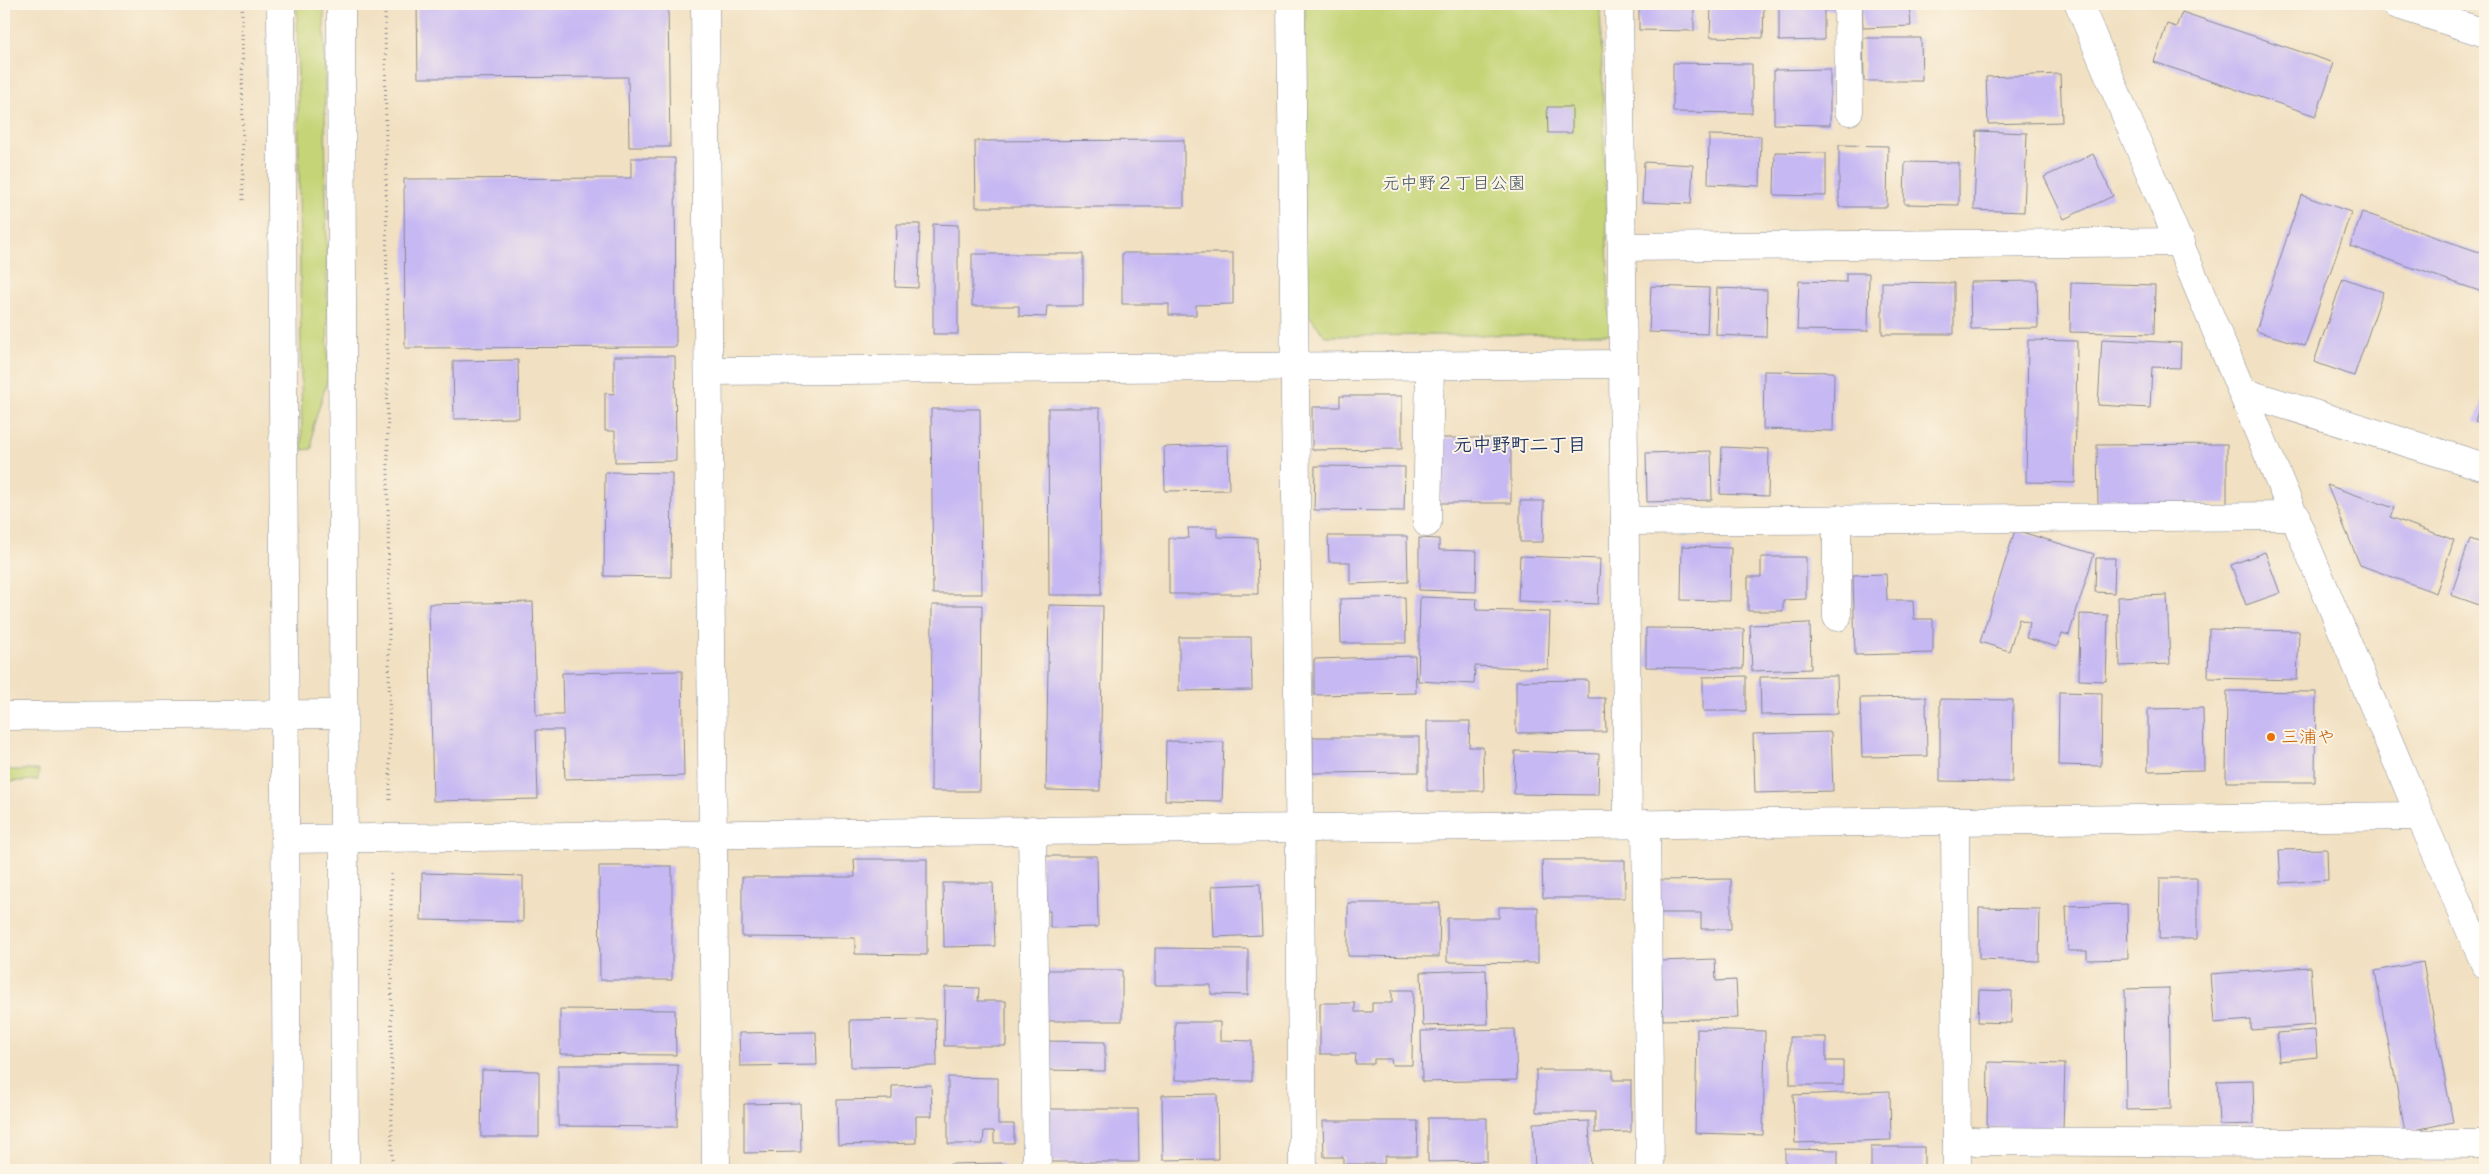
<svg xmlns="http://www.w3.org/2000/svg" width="2489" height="1174" font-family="Kalam,'Klee One',sans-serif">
	<rect width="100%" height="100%" fill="#fcf5e5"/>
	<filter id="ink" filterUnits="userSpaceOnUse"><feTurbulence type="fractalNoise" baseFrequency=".02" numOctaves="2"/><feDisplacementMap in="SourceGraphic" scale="10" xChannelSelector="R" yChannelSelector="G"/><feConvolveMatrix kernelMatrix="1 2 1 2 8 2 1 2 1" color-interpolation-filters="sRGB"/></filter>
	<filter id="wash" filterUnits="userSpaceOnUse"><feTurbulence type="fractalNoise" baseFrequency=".0096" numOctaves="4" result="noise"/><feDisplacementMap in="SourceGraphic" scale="20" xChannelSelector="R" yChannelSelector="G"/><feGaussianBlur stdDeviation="1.12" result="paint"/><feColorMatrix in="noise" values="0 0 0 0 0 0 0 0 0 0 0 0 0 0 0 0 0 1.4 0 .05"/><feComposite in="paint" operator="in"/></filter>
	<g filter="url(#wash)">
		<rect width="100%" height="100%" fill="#f1e0c1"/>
		<g fill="#c4d476" stroke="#70826a">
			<path d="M 297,4 L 324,4 L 328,378 L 313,427 L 312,449 L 302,450 Z"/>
			<path d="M 1305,4 L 1600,4 L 1610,334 L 1325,336 L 1302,306 Z"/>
			<path d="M 4,770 L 39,770 L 38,780 L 4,782 Z"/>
		</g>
		<g id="blocks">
			<g fill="#c6b8f3">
				<path d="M 417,4 L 668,4 L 670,147 L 629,147 L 628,77 L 418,78 Z"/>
				<path d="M 1639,4 L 1694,4 L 1694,31 L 1639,30 Z"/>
				<path d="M 1711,4 L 1764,4 L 1763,38 L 1710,37 Z"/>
				<path d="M 1779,4 L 1841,4 L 1841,10 L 1824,10 L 1824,40 L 1779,41 Z"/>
				<path d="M 1862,4 L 1909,4 L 1911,26 L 1863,28 Z"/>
				<path d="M 2182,12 L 2334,63 L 2316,116 L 2154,62 L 2167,24 L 2176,27 Z"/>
				<path d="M 1863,38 L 1921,38 L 1922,81 L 1864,81 Z"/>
				<path d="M 1673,63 L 1752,64 L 1752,113 L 1673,112 Z"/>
				<path d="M 1830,69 L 1830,125 L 1774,124 L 1774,70 Z"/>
				<path d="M 2060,74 L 2062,122 L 1988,124 L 1986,77 Z"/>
				<path d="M 1547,107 L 1572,107 L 1572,133 L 1548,133 Z"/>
				<path d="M 1977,131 L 2027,133 L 2024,212 L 1974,210 Z"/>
				<path d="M 1709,135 L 1761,136 L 1760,186 L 1708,184 Z"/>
				<path d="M 1184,140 L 1184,207 L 976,207 L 975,141 Z"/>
				<path d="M 1839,145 L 1888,146 L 1887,207 L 1839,207 Z"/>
				<path d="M 1775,152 L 1826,153 L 1826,196 L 1774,195 Z"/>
				<path d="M 2093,154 L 2113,196 L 2064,219 L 2044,177 Z"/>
				<path d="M 631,158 L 675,158 L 676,347 L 405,348 L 404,179 L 631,178 Z"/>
				<path d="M 1644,162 L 1693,165 L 1691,204 L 1642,202 Z"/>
				<path d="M 1905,162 L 1959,163 L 1959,205 L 1904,204 Z"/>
				<path d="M 2301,195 L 2351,212 L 2305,346 L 2256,331 Z"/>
				<path d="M 2362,212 L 2485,254 L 2485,293 L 2350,246 Z"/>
				<path d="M 897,224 L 920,224 L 918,288 L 895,287 Z"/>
				<path d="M 933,224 L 958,225 L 958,334 L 933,334 Z"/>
				<path d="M 1122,253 L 1233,253 L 1233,304 L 1196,305 L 1196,315 L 1169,315 L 1169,304 L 1122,304 Z"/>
				<path d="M 972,254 L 1083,254 L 1083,306 L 1047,306 L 1046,317 L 1019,316 L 1019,306 L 972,306 Z"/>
				<path d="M 1846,273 L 1869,273 L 1868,331 L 1797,330 L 1799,281 L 1846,282 Z"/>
				<path d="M 2343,278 L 2383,292 L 2354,376 L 2314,362 Z"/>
				<path d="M 2037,281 L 2038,328 L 1971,329 L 1970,282 Z"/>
				<path d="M 1882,282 L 1954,283 L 1954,334 L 1882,334 Z"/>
				<path d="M 2071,283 L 2155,285 L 2154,334 L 2070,332 Z"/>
				<path d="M 1651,286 L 1709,288 L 1707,334 L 1649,332 Z"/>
				<path d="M 1717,288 L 1767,290 L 1766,337 L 1716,335 Z"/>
				<path d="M 2102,339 L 2181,343 L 2180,368 L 2152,367 L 2150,408 L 2098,405 Z"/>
				<path d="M 2028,340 L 2077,341 L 2075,483 L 2026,482 Z"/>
				<path d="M 614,356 L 675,356 L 676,461 L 615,462 L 615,431 L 605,431 L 605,393 L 614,394 Z"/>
				<path d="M 518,360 L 519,418 L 454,419 L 453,361 Z"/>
				<path d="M 1764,371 L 1834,372 L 1833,431 L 1763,429 Z"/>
				<path d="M 2485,391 L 2485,424 L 2475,421 Z"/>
				<path d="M 1340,396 L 1402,396 L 1402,449 L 1312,450 L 1312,407 L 1340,407 Z"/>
				<path d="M 1048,408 L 1100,408 L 1101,595 L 1049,595 Z"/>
				<path d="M 931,409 L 980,409 L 982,594 L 933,594 Z"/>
				<rect x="1440" y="438" width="71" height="65"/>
				<path d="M 2227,444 L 2227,503 L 2098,504 L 2097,445 Z"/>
				<path d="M 1228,445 L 1229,490 L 1165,491 L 1164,447 Z"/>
				<path d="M 1722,447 L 1769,449 L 1768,496 L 1720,494 Z"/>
				<path d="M 1711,451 L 1712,500 L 1647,502 L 1646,453 Z"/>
				<path d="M 1315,466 L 1405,467 L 1404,511 L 1314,510 Z"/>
				<path d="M 605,472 L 672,473 L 671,577 L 604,576 Z"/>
				<path d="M 2327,485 L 2394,508 L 2390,517 L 2454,540 L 2436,593 L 2360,565 Z"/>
				<path d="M 1520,501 L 1544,501 L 1543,542 L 1520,542 Z"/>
				<path d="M 1188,528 L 1217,528 L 1217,537 L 1257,538 L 1258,594 L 1169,594 L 1169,538 L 1189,538 Z"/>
				<path d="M 2015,530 L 2094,554 L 2069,635 L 2062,633 L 2057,647 L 2026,638 L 2030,623 L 2019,619 L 2009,651 L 1980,642 Z"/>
				<path d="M 1328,536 L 1407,536 L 1408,582 L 1350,584 L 1350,562 L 1329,562 Z"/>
				<path d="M 1419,538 L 1439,539 L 1439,550 L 1477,551 L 1476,592 L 1419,590 Z"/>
				<path d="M 2470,539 L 2485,544 L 2485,607 L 2451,595 Z"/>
				<path d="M 1682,546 L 1731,548 L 1730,601 L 1681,600 Z"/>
				<path d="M 2265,552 L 2280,593 L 2246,605 L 2231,565 Z"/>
				<path d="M 1520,556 L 1600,559 L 1598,604 L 1518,601 Z"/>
				<path d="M 1761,557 L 1806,557 L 1806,599 L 1783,600 L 1783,611 L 1748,611 L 1748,577 L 1761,577 Z"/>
				<path d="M 2096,558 L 2115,558 L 2114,593 L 2095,592 Z"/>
				<path d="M 1886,574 L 1887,600 L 1913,600 L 1914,619 L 1933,619 L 1933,653 L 1855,655 L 1853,575 Z"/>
				<path d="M 2167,595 L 2170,664 L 2120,666 L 2118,597 Z"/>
				<path d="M 1405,597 L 1406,643 L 1341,643 L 1340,599 Z"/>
				<path d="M 1420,597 L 1477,599 L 1476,610 L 1550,612 L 1548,669 L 1475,666 L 1474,684 L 1418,681 Z"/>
				<path d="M 533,602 L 536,715 L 563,715 L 562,673 L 682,671 L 684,776 L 565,779 L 563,730 L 536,730 L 538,799 L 433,801 L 429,604 Z"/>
				<path d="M 932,605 L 982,605 L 980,791 L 931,791 Z"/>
				<path d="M 1049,605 L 1103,606 L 1100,791 L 1046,790 Z"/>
				<path d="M 2080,614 L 2108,615 L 2106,681 L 2079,680 Z"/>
				<path d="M 1810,623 L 1811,669 L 1752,671 L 1750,625 Z"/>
				<path d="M 1646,628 L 1744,629 L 1743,669 L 1646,667 Z"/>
				<path d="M 2209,629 L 2299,631 L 2297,680 L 2208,678 Z"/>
				<path d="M 1179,637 L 1251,637 L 1252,690 L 1179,691 Z"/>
				<path d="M 1415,656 L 1416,693 L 1314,695 L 1314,659 Z"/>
				<path d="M 1746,676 L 1746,711 L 1703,711 L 1703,677 Z"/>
				<path d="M 1837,676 L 1838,714 L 1761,715 L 1760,677 Z"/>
				<path d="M 1588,680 L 1588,698 L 1605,698 L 1606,732 L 1516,733 L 1516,681 Z"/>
				<path d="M 2227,691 L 2316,692 L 2315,782 L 2226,782 Z"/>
				<path d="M 2059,692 L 2102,693 L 2101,766 L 2058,765 Z"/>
				<path d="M 1926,697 L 1927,756 L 1862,757 L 1860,698 Z"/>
				<path d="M 1940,699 L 2013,700 L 2012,782 L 1940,781 Z"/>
				<path d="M 2203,708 L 2204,770 L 2148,771 L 2148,709 Z"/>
				<path d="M 1427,721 L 1470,721 L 1469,747 L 1483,747 L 1484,791 L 1427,791 Z"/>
				<path d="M 1831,732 L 1833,791 L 1755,793 L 1753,734 Z"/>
				<path d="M 1313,737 L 1419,737 L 1419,772 L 1313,773 Z"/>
				<path d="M 1166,741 L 1224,742 L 1222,801 L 1165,800 Z"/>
				<path d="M 1515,751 L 1599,754 L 1598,795 L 1514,794 Z"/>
				<path d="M 2327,849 L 2328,880 L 2281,883 L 2279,850 Z"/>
				<path d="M 1041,856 L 1097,856 L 1098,927 L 1050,928 L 1050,911 L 1041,911 Z"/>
				<path d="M 854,859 L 927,859 L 927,955 L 855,954 L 855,938 L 742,937 L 742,877 L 855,877 Z"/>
				<path d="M 1542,860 L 1625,860 L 1625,898 L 1543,898 Z"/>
				<path d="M 599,866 L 672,866 L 672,980 L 600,980 Z"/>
				<path d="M 422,873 L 523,876 L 523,922 L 421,920 Z"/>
				<path d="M 2160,878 L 2197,878 L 2197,939 L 2159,939 Z"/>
				<path d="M 1731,879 L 1731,929 L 1701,929 L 1701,913 L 1654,913 L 1654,880 Z"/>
				<path d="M 943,883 L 993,883 L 995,946 L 944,947 Z"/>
				<path d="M 1260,884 L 1262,935 L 1214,937 L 1212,886 Z"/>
				<path d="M 1348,903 L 1440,903 L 1439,957 L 1348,956 Z"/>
				<path d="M 2127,904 L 2128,959 L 2087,960 L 2087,951 L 2068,951 L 2066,906 Z"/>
				<path d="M 1499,907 L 1538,907 L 1538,963 L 1447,962 L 1447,918 L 1499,918 Z"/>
				<path d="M 1979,908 L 2040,909 L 2039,961 L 1979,959 Z"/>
				<path d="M 1155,948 L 1248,949 L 1248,995 L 1211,994 L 1211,985 L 1155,985 Z"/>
				<path d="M 1715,959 L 1716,981 L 1736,980 L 1738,1018 L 1663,1020 L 1661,961 Z"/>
				<path d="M 2423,962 L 2453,1122 L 2405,1132 L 2375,971 Z"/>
				<path d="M 2310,967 L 2314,1025 L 2251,1030 L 2251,1020 L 2214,1023 L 2210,974 Z"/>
				<rect x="1042" y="970" width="80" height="51"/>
				<path d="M 1486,970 L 1488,1024 L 1423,1026 L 1421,972 Z"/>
				<path d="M 945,987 L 979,988 L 978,1001 L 1006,1001 L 1006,1046 L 944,1046 Z"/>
				<path d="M 2169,988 L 2171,1109 L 2126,1110 L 2125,989 Z"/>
				<path d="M 1392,990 L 1413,990 L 1412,1065 L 1392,1065 L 1391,1059 L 1374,1059 L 1374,1064 L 1355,1064 L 1356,1054 L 1320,1054 L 1320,1003 L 1355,1003 L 1355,1012 L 1372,1012 L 1372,1003 L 1392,1003 Z"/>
				<path d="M 1979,990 L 2012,991 L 2011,1023 L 1978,1022 Z"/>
				<path d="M 560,1009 L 675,1010 L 676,1055 L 560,1054 Z"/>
				<path d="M 936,1019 L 937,1066 L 851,1067 L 850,1020 Z"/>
				<path d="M 1175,1022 L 1220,1022 L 1220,1040 L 1252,1041 L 1252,1081 L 1175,1080 Z"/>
				<path d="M 1515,1029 L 1517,1080 L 1422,1082 L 1421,1031 Z"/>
				<path d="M 1697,1029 L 1765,1031 L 1763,1135 L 1695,1133 Z"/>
				<path d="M 2315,1030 L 2317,1057 L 2279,1061 L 2277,1033 Z"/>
				<path d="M 816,1032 L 817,1065 L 740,1066 L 739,1033 Z"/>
				<path d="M 1790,1037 L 1826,1037 L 1826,1061 L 1843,1061 L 1843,1085 L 1790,1085 Z"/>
				<path d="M 1045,1041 L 1105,1042 L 1105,1071 L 1045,1070 Z"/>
				<path d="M 1988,1062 L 2065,1064 L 2063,1129 L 1987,1127 Z"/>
				<path d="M 558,1065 L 678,1065 L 677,1127 L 558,1126 Z"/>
				<path d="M 482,1070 L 539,1071 L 539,1137 L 481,1137 Z"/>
				<path d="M 1536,1070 L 1613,1070 L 1613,1080 L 1631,1080 L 1631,1132 L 1595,1133 L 1595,1112 L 1536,1112 Z"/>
				<path d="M 948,1077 L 998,1078 L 998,1124 L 1014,1124 L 1014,1143 L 994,1143 L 994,1131 L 984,1131 L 983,1144 L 948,1144 Z"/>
				<path d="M 2253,1080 L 2254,1124 L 2219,1125 L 2217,1081 Z"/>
				<path d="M 931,1085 L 932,1116 L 916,1116 L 916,1143 L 838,1145 L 837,1100 L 892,1099 L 892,1086 Z"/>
				<path d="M 1890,1091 L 1891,1140 L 1795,1143 L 1793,1095 Z"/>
				<path d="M 1217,1094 L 1218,1159 L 1163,1160 L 1162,1095 Z"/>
				<path d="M 800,1103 L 801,1152 L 744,1153 L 744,1104 Z"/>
				<path d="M 1045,1109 L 1138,1109 L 1139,1162 L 1045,1162 Z"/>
				<path d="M 1428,1118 L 1487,1118 L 1487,1161 L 1428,1162 Z"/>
				<path d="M 1323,1121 L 1418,1121 L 1417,1156 L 1385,1156 L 1384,1164 L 1343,1164 L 1343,1157 L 1324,1157 Z"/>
				<path d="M 1589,1121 L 1591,1170 L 1535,1170 L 1533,1123 Z"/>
				<rect x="1871" y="1147" width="53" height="23"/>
				<path d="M 1785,1149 L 1838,1150 L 1838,1170 L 1785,1170 Z"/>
				<path d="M 1002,1163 L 1002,1170 L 950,1170 L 950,1164 Z"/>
			</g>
		</g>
	</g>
	<g filter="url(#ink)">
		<use href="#blocks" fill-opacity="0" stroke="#868890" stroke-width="1"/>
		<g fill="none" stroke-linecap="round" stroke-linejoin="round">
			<defs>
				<g id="minor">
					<path d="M 281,4 L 287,1170"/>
					<path d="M 341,4 L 345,1170"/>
					<path d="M 705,4 L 716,1170"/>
					<path d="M 1291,4 L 1303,1170"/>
					<path d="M 1619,4 L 1628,824"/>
					<path d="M 1848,4 L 1849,111"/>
					<path d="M 2079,4 L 2420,816 L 2485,964"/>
					<path d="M 2395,4 L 2485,33"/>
					<path d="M 1622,247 L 2181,242"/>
					<path d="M 709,371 L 1623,364"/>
					<path d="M 2243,392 L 2485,467"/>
					<path d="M 1837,519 L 1837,617"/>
					<path d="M 1625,521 L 2296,516"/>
					<path d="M 1427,523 L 1430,366"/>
					<path d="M 4,716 L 343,714"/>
					<path d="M 1955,821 L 1957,1170"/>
					<path d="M 1646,824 L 1650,1170"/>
					<path d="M 1032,830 L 1037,1170"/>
					<path d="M 285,839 L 2420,816"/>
					<path d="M 1957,1141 L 2485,1144"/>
				</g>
			</defs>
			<use href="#minor" stroke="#868890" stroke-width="29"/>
			<g stroke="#868890" stroke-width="3" stroke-dasharray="1 4" stroke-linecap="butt">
				<path d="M 242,4 L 243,200"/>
				<path d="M 385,4 L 390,803"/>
				<path d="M 391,874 L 392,1170"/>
			</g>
			<use href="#minor" stroke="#fff" stroke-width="28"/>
		</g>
	</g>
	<circle fill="#e8710a" stroke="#fcf5e5" stroke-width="2" cx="2271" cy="737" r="5"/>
	<g text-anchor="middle" stroke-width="4" stroke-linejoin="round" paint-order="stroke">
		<g font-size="18" fill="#455864" stroke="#fcf5e5">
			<text x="1454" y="189">元中野２丁目公園</text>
		</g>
		<g font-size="18" fill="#c56008" stroke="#fcf5e5" text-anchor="start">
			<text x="2281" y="743">三浦や</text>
		</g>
		<g font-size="19" font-weight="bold" fill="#1b2f5e" stroke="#fcf5e5">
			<text x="1520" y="451">元中野町二丁目</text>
		</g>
	</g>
	<rect width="2489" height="1174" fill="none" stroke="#fcf5e5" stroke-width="20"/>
</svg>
